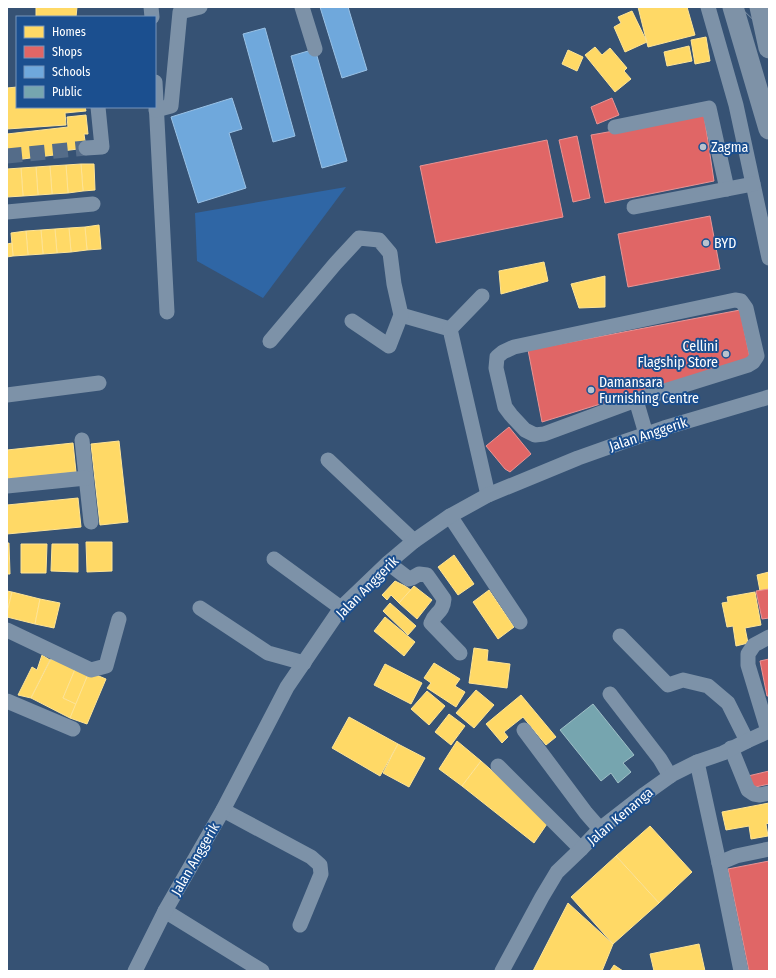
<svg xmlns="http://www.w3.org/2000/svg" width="776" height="978" font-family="'Fira Sans Condensed',sans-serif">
	<rect width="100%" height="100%" fill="#365274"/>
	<path fill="#2f66a5" d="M 346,187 L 263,298 L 197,261 L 195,213 Z"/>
	<g fill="#ffd966" stroke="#ffe494">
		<path d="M 36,7 L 77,7 L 76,17 L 36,17 Z"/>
		<path d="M 638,7 L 687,7 L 695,35 L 648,47 Z"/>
		<path d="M 632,11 L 647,42 L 625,52 L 614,27 L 621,23 L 618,17 Z"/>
		<path d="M 706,37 L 710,61 L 695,64 L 691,40 Z"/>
		<path d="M 689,46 L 692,61 L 667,66 L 664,52 Z"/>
		<path d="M 595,47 L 602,55 L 610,48 L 627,68 L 624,71 L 631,79 L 615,92 L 585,55 Z"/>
		<path d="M 568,50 L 583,57 L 577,71 L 562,64 Z"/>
		<path d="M 17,87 L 17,107 L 85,107 L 86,111 L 65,113 L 66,125 L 7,129 L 7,88 Z"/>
		<path d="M 86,115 L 88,134 L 84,134 L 86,148 L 62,151 L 62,154 L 7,161 L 7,134 L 68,127 L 67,117 Z"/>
		<path d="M 81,164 L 94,164 L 95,190 L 83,191 Z"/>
		<path d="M 81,164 L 83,191 L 68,193 L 66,165 Z"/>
		<path d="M 66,165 L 68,193 L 52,194 L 50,166 Z"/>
		<path d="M 50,166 L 52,194 L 38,195 L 36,167 Z"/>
		<path d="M 36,167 L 38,195 L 23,196 L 21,168 Z"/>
		<path d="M 21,168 L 23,196 L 7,197 L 7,169 Z"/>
		<path d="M 99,225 L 101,249 L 87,250 L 85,227 Z"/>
		<path d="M 85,227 L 87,250 L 71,252 L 69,228 Z"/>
		<path d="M 69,228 L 71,252 L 57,253 L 55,229 Z"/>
		<path d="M 55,229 L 57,253 L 43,254 L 41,230 Z"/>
		<path d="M 41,230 L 43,254 L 28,255 L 26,231 Z"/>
		<path d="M 26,231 L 28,255 L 13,256 L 11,233 Z"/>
		<path d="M 12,243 L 13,256 L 7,257 L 7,244 Z"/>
		<path d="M 544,262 L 548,281 L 501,294 L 499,271 Z"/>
		<path d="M 605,276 L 605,307 L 579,308 L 571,284 Z"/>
		<path d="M 119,441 L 128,522 L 100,525 L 91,444 Z"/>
		<path d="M 73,443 L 76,472 L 7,479 L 7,450 Z"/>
		<path d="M 78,498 L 81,527 L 7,534 L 7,505 Z"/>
		<path d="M 86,542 L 112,542 L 112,571 L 87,572 Z"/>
		<path d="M 7,543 L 9,543 L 10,574 L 7,574 Z"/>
		<path d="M 21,544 L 47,544 L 46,573 L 21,573 Z"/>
		<path d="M 52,544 L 78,544 L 78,572 L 51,571 Z"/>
		<path d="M 454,555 L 474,584 L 458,595 L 438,567 Z"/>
		<path d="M 769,572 L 769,589 L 760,591 L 757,575 Z"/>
		<path d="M 395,581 L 405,586 L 411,590 L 399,603 L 391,595 L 387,600 L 382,595 Z"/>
		<path d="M 414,586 L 432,600 L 417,619 L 399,603 Z"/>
		<path d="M 489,590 L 514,627 L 498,639 L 473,602 Z"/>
		<path d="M 7,591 L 12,592 L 7,613 Z"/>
		<path d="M 12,592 L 40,599 L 35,624 L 7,617 L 7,613 Z"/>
		<path d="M 755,592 L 761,625 L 745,628 L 748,643 L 736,646 L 733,626 L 727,627 L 722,603 L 728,602 L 727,597 Z"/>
		<path d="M 40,599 L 60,603 L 54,628 L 35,624 Z"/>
		<path d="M 390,603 L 416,626 L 408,635 L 383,611 Z"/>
		<path d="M 385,617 L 415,642 L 404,656 L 374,631 Z"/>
		<path d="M 474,648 L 488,650 L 487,661 L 510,664 L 507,688 L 469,683 Z"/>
		<path d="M 42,655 L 50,660 L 31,698 L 18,695 L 32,667 L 37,670 Z"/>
		<path d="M 51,659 L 76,667 L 63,698 L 76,704 L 70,718 L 31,698 Z"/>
		<path d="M 434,663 L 460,679 L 455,686 L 465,692 L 456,707 L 427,688 L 431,683 L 424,678 Z"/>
		<path d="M 385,664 L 422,683 L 411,704 L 374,685 Z"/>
		<path d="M 76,667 L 89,672 L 76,704 L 63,698 Z"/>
		<path d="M 89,672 L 106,679 L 87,724 L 70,718 Z"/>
		<path d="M 476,690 L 494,705 L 474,728 L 456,713 Z"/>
		<path d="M 427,691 L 445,706 L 429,725 L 411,709 Z"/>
		<path d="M 521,695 L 556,737 L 546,745 L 523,717 L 504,732 L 508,737 L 502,743 L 486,724 Z"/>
		<path d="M 449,714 L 465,726 L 451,745 L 435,732 Z"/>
		<path d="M 349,717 L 398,744 L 380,776 L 332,748 Z"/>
		<path d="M 457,741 L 481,761 L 462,786 L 439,769 Z"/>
		<path d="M 398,744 L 425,758 L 409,787 L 383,773 Z"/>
		<path d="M 481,761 L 549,821 L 534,843 L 462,786 Z"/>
		<path d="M 769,803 L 769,823 L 766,824 L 768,836 L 751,839 L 749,826 L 726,830 L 722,812 Z"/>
		<path d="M 650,826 L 692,872 L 659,903 L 616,856 Z"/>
		<path d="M 616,856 L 659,903 L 613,944 L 571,897 Z"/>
		<path d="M 568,903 L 613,944 L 602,971 L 533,971 Z"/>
		<path d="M 699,944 L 705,971 L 654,971 L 650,954 Z"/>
		<path d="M 614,965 L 623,971 L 610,971 Z"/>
	</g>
	<g fill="#e06666" stroke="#e99494">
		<path d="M 612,98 L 619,115 L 597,124 L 591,107 Z"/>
		<path d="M 704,115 L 714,181 L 605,203 L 591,135 Z"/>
		<path d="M 577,136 L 590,198 L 573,202 L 559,140 Z"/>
		<path d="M 547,140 L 563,217 L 436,243 L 420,166 Z"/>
		<path d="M 710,216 L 720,269 L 628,287 L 618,234 Z"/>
		<path d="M 740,310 L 750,358 L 542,422 L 528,350 Z"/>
		<path d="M 509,427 L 531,454 L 510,472 L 505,469 L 486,446 Z"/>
		<path d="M 769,589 L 769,618 L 762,619 L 756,591 Z"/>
		<path d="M 769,659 L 769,696 L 767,696 L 760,661 Z"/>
		<path d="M 769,771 L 769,784 L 751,788 L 748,776 Z"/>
		<path d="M 769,861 L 769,971 L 749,971 L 728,869 Z"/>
	</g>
	<g fill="#6fa8dc" stroke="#9ac2e6">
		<path d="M 320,7 L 348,7 L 367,70 L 342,78 Z"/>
		<path d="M 265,28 L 295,136 L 273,142 L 243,34 Z"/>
		<path d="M 315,49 L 347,161 L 322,168 L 291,56 Z"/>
		<path d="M 232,98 L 242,129 L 229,133 L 246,188 L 198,203 L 171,117 Z"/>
	</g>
	<path fill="#76a5af" stroke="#9fc0c7" d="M 593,704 L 634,755 L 623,763 L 631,772 L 618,783 L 611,773 L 601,781 L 560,730 Z"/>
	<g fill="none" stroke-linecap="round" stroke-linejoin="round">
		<path stroke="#546c89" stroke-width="15" stroke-dasharray="15 8" stroke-linecap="butt" d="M 7,156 L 86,148"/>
		<g stroke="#7d92a8" stroke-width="15">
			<path d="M 151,7 L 152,17"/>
			<path d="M 302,7 L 315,49"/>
			<path d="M 708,7 L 736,105 L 769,258"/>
			<path d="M 155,82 L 167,312"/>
			<path d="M 156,110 L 171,106 L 180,12 L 200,7"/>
			<path d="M 615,127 L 709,108 L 727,189"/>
			<path d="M 86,148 L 102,147 L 98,107"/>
			<path d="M 634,207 L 753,184"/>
			<path d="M 7,212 L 93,204"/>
			<path d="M 735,300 L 741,301 L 746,308 L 757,356 L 753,362 L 748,365 L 636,400 L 544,434 L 535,435 L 525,430 L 511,415 L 505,407 L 496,368 L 497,357 L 503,352 L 514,347 Z"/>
			<path d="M 401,315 L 450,329 L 488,495"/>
			<path d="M 450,329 L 482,296"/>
			<path d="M 270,341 L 335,264 L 359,238 L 379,240 L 390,253 L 394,284 L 401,315 L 389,346 L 352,321"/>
			<path d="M 7,395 L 99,383"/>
			<path d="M 636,400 L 646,434"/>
			<path d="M 82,440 L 91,522"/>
			<path d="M 328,460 L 414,541"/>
			<path d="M 7,486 L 86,478"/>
			<path d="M 450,516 L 520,622"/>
			<path d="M 274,559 L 341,608"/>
			<path d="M 388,563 L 409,579 L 412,578 L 419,574 L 427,575 L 444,599 C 443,613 435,612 431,623 L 460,653"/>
			<path d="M 200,608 L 268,653 L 304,663"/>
			<path d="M 7,630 L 91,670 L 106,666 L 119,619"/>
			<path d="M 620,636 L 668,685 L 683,680 L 708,686 L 728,703 L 747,741"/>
			<path d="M 610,694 L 660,759 L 670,776"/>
			<path d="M 7,701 L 73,729"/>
			<path d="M 524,730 L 586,813 L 600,829"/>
			<path d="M 768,731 L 748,665 L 748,654 L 754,645 L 769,637"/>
			<path d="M 731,748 L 748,790 L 754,794 L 760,795 L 769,793"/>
			<path d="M 697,762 L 719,863 L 741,971"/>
			<path d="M 498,766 L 581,849"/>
			<path d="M 223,810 L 311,857 L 320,865 L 321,874 L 300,925"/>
			<path d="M 719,863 L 736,856 L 769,849"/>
			<path d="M 165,911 L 262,971"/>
			<path d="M 135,971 L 165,911 L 223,810 L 287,687 L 341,608 L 388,563 L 414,541 L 450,516 L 488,495 L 578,458 L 623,442 L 664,428 L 769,397"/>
			<path d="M 502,971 L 542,897 L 557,872 L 581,849 L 600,829 L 645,794 L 673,774 L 697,762 L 723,753 L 747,741 L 769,731"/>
		</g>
		<g stroke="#7e92a7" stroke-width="21">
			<path d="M 733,7 L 769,129"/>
			<path d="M 760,7 L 769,48"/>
		</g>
		<g stroke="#7e92a7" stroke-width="1">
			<path d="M 740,7 L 769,35"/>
			<path d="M 754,7 L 769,22"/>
		</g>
	</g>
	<g fill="#b9c2ce" stroke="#1b4f8f" stroke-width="1.5">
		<circle cx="703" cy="147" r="4"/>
		<circle cx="706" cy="243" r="4"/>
		<circle cx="726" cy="354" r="4"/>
		<circle cx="591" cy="390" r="4"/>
	</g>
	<g text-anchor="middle" stroke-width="4" stroke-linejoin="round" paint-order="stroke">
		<g font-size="14" fill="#fff" stroke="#1b4f8f" text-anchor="start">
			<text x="711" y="152">Zagma</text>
			<text x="714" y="248">BYD</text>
			<text x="718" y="351" text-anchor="end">Cellini<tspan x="718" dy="16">Flagship Store</tspan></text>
			<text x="599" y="387">Damansara<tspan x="599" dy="16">Furnishing Centre</tspan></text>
		</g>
		<g font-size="14" fill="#fff" stroke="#1b4f8f">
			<text transform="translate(648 434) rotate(-18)" y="5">Jalan Anggerik</text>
			<text transform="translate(367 587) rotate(-45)" y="5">Jalan Anggerik</text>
			<text transform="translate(620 816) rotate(-40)" y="5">Jalan Kenanga</text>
			<text transform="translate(195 859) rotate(-60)" y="5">Jalan Anggerik</text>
		</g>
	</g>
	<rect width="776" height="978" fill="none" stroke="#ffffff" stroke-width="16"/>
	<rect x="16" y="16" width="140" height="92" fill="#1b4f8f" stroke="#7695bc"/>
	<rect x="24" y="26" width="20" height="12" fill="#ffd966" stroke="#7695bc"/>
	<text x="52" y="36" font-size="12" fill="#ffffff">Homes</text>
	<rect x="24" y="46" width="20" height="12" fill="#e06666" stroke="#7695bc"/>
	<text x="52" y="56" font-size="12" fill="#ffffff">Shops</text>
	<rect x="24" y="66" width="20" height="12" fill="#6fa8dc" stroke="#7695bc"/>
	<text x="52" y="76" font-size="12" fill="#ffffff">Schools</text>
	<rect x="24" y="86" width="20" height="12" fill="#76a5af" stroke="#7695bc"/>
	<text x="52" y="96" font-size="12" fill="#ffffff">Public</text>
</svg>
